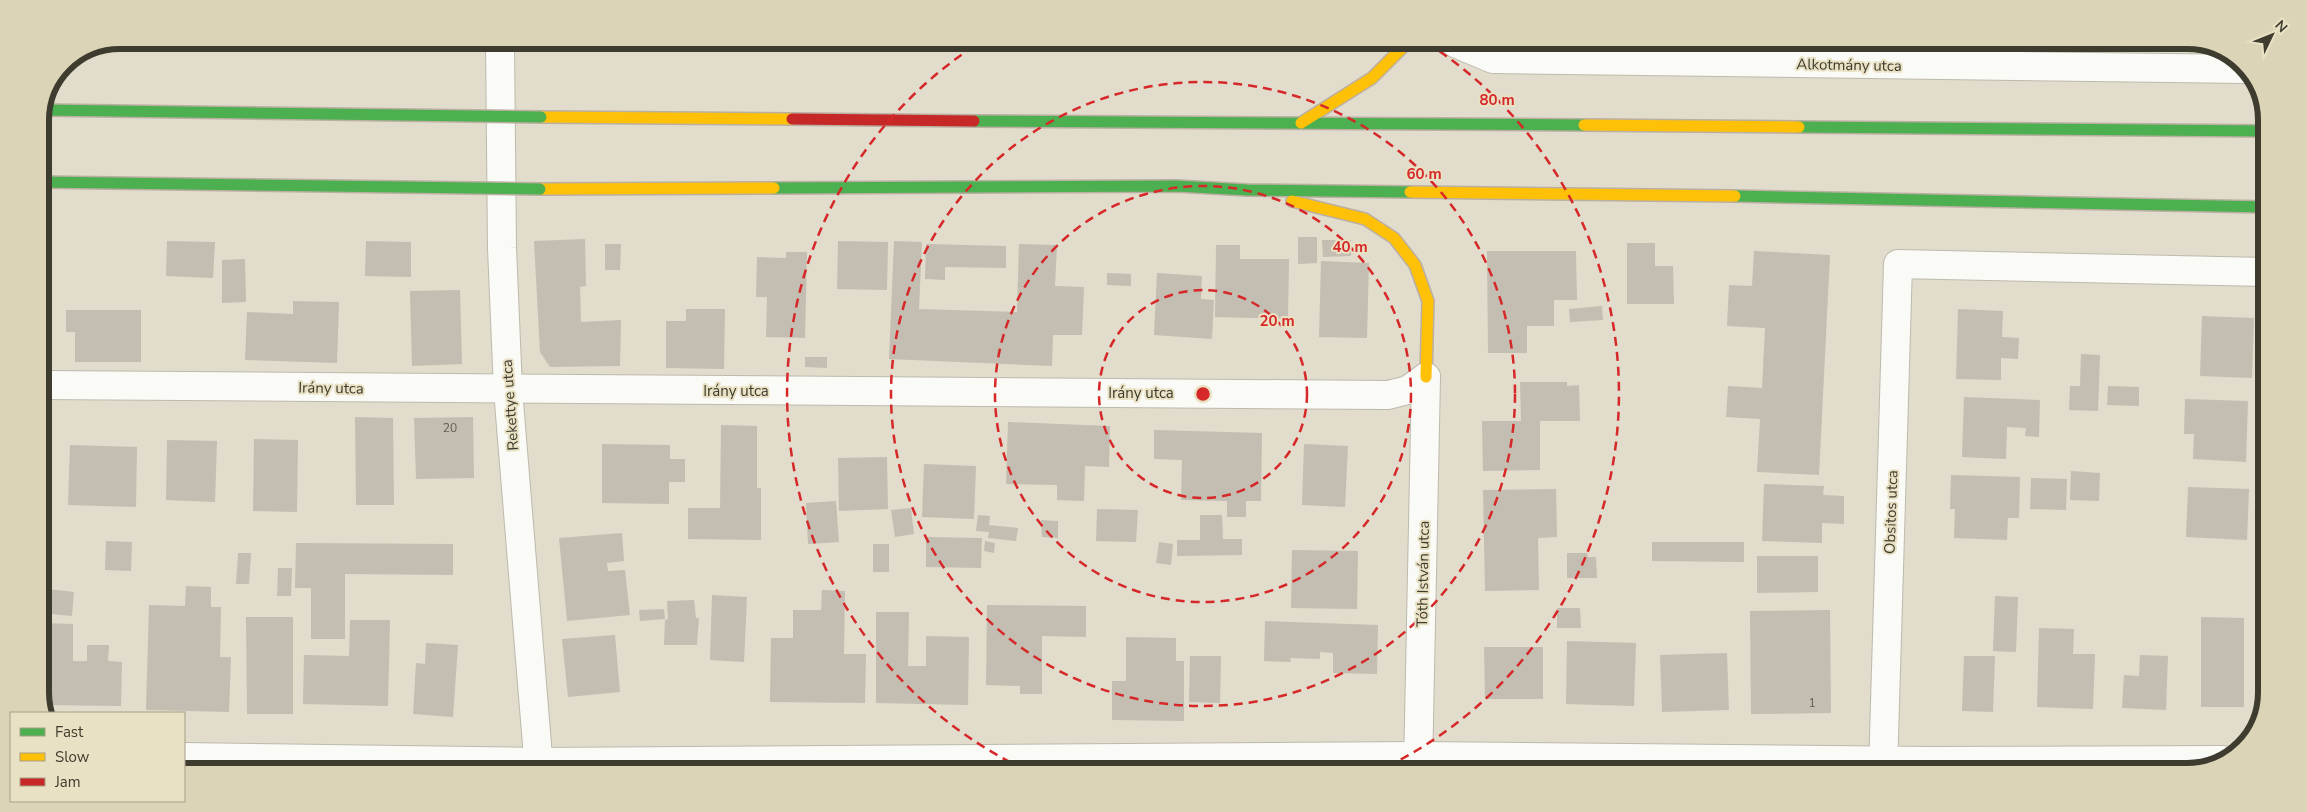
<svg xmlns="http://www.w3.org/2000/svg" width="2307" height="812" font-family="'Nunito Sans',sans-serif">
	<rect width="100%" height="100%" fill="#e1dccb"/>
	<g fill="#c4bdb2">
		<path d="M 1298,237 L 1317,237 L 1317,263 L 1298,264 Z"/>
		<path d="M 585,239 L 586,286 L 580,287 L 581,322 L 621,320 L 620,366 L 550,367 L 540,352 L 534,241 Z"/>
		<path d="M 1322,240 L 1351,240 L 1351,256 L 1323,257 Z"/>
		<path d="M 167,241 L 215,242 L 213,278 L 166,276 Z"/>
		<path d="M 366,241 L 411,242 L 411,277 L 365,276 Z"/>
		<path d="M 838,241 L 888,242 L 887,290 L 837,289 Z"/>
		<path d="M 894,241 L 922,242 L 919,309 L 1017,312 L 1019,244 L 1057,245 L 1055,286 L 1084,287 L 1082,335 L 1053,335 L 1052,366 L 889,359 Z"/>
		<path d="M 1627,243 L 1655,243 L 1655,266 L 1673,266 L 1674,304 L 1627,304 Z"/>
		<path d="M 605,244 L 621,244 L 620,270 L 605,270 Z"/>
		<path d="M 926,244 L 1006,246 L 1006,268 L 945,267 L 945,280 L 925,279 Z"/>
		<path d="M 1216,245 L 1240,245 L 1240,259 L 1289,259 L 1288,319 L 1215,317 Z"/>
		<path d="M 1487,251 L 1576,251 L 1577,300 L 1554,300 L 1554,326 L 1527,326 L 1527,353 L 1488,353 Z"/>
		<path d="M 1754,251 L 1830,255 L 1819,475 L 1757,472 L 1760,419 L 1726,417 L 1728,386 L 1762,388 L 1765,328 L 1727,326 L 1729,285 L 1752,286 Z"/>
		<path d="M 786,252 L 807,252 L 805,338 L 766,337 L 767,297 L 756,297 L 757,257 L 786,258 Z"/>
		<path d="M 245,259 L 246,302 L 222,303 L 222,260 Z"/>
		<path d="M 1321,261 L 1369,263 L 1367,338 L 1319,337 Z"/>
		<path d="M 1107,273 L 1131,274 L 1131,286 L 1107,285 Z"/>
		<path d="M 1157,273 L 1202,276 L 1201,299 L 1214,300 L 1212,339 L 1154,335 Z"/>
		<path d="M 460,290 L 462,364 L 412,366 L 410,291 Z"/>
		<path d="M 293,301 L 339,302 L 337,363 L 245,360 L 247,312 L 293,314 Z"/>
		<path d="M 1602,306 L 1603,320 L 1570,322 L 1569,309 Z"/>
		<path d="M 686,309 L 725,309 L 724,369 L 666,368 L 666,321 L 686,321 Z"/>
		<path d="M 1958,309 L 2003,311 L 2002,337 L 2019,338 L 2018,359 L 2001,358 L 2001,380 L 1956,379 Z"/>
		<path d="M 66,310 L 141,310 L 141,362 L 75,362 L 75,332 L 66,332 Z"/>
		<path d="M 2202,316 L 2254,318 L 2252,378 L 2200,376 Z"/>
		<path d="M 2081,354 L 2100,355 L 2098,411 L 2069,410 L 2070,386 L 2080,386 Z"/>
		<path d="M 805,357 L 827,357 L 827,368 L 805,367 Z"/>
		<path d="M 1520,382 L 1567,382 L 1567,386 L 1579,385 L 1580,421 L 1540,421 L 1540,470 L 1483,471 L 1482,421 L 1521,421 Z"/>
		<path d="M 2108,386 L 2139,387 L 2139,406 L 2107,405 Z"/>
		<path d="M 1964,397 L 2040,400 L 2039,437 L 2025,436 L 2026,428 L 2007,427 L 2006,459 L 1962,457 Z"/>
		<path d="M 2185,399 L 2248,401 L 2246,462 L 2193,459 L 2194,434 L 2184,434 Z"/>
		<path d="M 355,417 L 393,418 L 394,505 L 356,505 Z"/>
		<path d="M 473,417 L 474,478 L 416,479 L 414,418 Z"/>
		<path d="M 1008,422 L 1110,426 L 1109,467 L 1085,466 L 1084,501 L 1057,500 L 1057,485 L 1006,484 Z"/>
		<path d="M 721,425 L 757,426 L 757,488 L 761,488 L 761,540 L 688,539 L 688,508 L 720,508 Z"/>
		<path d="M 1154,430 L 1262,433 L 1261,501 L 1246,501 L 1246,517 L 1227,517 L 1227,501 L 1181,500 L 1182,460 L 1154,459 Z"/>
		<path d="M 254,439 L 298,440 L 297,512 L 253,511 Z"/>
		<path d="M 167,440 L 217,441 L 215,502 L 166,500 Z"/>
		<path d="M 602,444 L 670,445 L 670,459 L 685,459 L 685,482 L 669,482 L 669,504 L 602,503 Z"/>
		<path d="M 1304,444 L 1348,446 L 1345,507 L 1302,505 Z"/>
		<path d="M 70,445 L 137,447 L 136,507 L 68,505 Z"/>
		<path d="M 887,457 L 888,509 L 839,511 L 838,458 Z"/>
		<path d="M 924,464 L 976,466 L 974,519 L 922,517 Z"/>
		<path d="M 2071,471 L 2100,473 L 2099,501 L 2070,500 Z"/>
		<path d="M 1951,475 L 2020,477 L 2019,518 L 2008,518 L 2007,540 L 1954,538 L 1955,509 L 1950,509 Z"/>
		<path d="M 2031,478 L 2067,479 L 2066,510 L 2030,509 Z"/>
		<path d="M 1764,484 L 1824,486 L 1823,495 L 1844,496 L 1844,524 L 1822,523 L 1822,543 L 1762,541 Z"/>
		<path d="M 2188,487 L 2249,489 L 2247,540 L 2186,537 Z"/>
		<path d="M 1556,489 L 1557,537 L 1538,538 L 1539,590 L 1485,591 L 1483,490 Z"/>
		<path d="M 836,501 L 839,542 L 808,544 L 806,503 Z"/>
		<path d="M 911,508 L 914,534 L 895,537 L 891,510 Z"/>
		<path d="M 1097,509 L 1138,510 L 1136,542 L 1096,541 Z"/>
		<path d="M 978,515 L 990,516 L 989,525 L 1018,528 L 1016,541 L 988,538 L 989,532 L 976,531 Z"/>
		<path d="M 1200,515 L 1222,515 L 1223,539 L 1242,539 L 1242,555 L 1177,556 L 1177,540 L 1200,540 Z"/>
		<path d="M 1041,520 L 1058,521 L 1058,538 L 1042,537 Z"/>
		<path d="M 622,533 L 624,561 L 607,563 L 608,571 L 625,570 L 630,615 L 567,621 L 559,538 Z"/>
		<path d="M 926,537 L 982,538 L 981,568 L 926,567 Z"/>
		<path d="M 106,541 L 132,542 L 131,571 L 105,570 Z"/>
		<path d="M 985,541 L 995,543 L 994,553 L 984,551 Z"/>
		<path d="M 1159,542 L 1173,544 L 1171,565 L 1156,563 Z"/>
		<path d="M 1652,542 L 1744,542 L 1744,562 L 1652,561 Z"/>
		<path d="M 296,543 L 453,544 L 453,575 L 345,574 L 345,639 L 311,639 L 311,588 L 295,588 Z"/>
		<rect x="873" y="544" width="16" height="28"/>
		<path d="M 1292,550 L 1358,551 L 1357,609 L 1291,608 Z"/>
		<path d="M 238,553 L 251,553 L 249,584 L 236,584 Z"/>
		<path d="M 1567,553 L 1587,553 L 1588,557 L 1596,557 L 1597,578 L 1567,578 Z"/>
		<path d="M 1757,556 L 1818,556 L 1818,592 L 1757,593 Z"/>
		<path d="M 278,568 L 292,568 L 291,596 L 277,596 Z"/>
		<path d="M 186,586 L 211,587 L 211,607 L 221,607 L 220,657 L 231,657 L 229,712 L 146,710 L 149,605 L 185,606 Z"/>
		<path d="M 40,588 L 74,592 L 72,616 L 40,613 Z"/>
		<path d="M 822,590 L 845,591 L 844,654 L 866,654 L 865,703 L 770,702 L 771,638 L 793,638 L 793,610 L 821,610 Z"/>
		<path d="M 712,595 L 747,597 L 744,662 L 710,660 Z"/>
		<path d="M 1995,596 L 2018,597 L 2016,652 L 1993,651 Z"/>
		<path d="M 694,600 L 696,618 L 699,618 L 697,645 L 664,645 L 665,620 L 668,619 L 667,601 Z"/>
		<path d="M 987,605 L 1086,606 L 1086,637 L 1042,636 L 1042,694 L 1020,694 L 1020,686 L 986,685 Z"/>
		<path d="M 1557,608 L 1580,608 L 1581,628 L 1557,628 Z"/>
		<path d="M 664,609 L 665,619 L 640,621 L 639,610 Z"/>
		<path d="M 1830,610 L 1831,713 L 1751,714 L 1750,611 Z"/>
		<path d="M 876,612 L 909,612 L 908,666 L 926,666 L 926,636 L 969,637 L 968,705 L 876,703 Z"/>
		<path d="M 246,617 L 293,617 L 293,714 L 247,714 Z"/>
		<path d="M 2201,617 L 2244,618 L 2244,707 L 2201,707 Z"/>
		<path d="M 350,620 L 390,620 L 388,706 L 303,704 L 304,655 L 349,656 Z"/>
		<path d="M 1265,621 L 1378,625 L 1377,674 L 1333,673 L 1333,653 L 1320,652 L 1320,659 L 1290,658 L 1291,662 L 1264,661 Z"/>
		<path d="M 40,623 L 73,624 L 73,661 L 87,661 L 87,645 L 109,645 L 108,661 L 122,662 L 121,706 L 43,705 L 40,697 Z"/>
		<path d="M 2039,628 L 2074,629 L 2073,654 L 2095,654 L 2093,709 L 2037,707 Z"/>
		<path d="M 615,635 L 620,692 L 568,697 L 562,639 Z"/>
		<path d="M 1126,637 L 1176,638 L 1176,661 L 1184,661 L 1184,721 L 1112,720 L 1112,681 L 1126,681 Z"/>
		<path d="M 1567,641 L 1636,643 L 1634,706 L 1566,704 Z"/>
		<path d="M 426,643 L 458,645 L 453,717 L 413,714 L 416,663 L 425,664 Z"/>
		<path d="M 1484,647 L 1543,647 L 1543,699 L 1485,699 Z"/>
		<path d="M 1727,653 L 1729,710 L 1662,712 L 1660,655 Z"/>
		<path d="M 2140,655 L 2168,656 L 2166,710 L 2122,708 L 2124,675 L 2139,676 Z"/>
		<path d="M 1190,656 L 1221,656 L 1220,703 L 1189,702 Z"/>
		<path d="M 1964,656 L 1995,656 L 1993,712 L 1962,711 Z"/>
	</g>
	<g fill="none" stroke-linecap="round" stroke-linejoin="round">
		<defs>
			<g id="street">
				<path d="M 500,41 L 502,248 L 508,390 L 539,769"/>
				<path d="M 1455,43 L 1493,59 L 2247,69"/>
				<path d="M 40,385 L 1388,395 L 1408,390 L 1426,377"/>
				<path d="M 184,757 L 539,762 L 1417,756 L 1928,761 L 2223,760"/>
				<path d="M 1418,770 L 1426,377"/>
				<path d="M 1883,771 L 1898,264 L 2266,272"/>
			</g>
			<g id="fast">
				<path d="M 974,121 L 1584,125"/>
				<path d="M 1799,127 L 2267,131"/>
				<path d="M 774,188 L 1177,186 L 1247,190 L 1410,192"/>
				<path d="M 1735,196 L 2266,207"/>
			</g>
			<g id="slow">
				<path d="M 541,117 L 792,119"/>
				<path d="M 1301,123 L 1372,78 L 1407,43"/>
				<path d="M 1584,125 L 1799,127"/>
				<path d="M 540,189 L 774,188"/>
				<path d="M 1410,192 L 1735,196"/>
				<path d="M 1292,201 L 1365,219 L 1394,238 L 1415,265 L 1428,301 L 1426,377"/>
			</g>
			<path id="jam" d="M 792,119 L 974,121"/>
		</defs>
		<use href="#street" stroke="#bdbaad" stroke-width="30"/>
		<use href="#fast" stroke="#bbafa2" stroke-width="14"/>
		<use href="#slow" stroke="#bbafa2" stroke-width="14"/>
		<use href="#jam" stroke="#bbafa2" stroke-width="14"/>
		<use href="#street" stroke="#fafaf7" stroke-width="28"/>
		<use href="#fast" stroke="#4caf50" stroke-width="11"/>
		<use href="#slow" stroke="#ffc107" stroke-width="11"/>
		<use href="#jam" stroke="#c62828" stroke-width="11"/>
		<defs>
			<g id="fast-bridge">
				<path d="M 43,110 L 541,117"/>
				<path d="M 40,182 L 540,189"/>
			</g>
		</defs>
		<use href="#fast-bridge" stroke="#bbafa2" stroke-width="14" stroke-linecap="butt"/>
		<use href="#fast-bridge" stroke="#4caf50" stroke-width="11"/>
	</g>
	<g fill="none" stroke="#d62828" stroke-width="2.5" stroke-dasharray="9 6">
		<circle cx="1203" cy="394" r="104"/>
		<circle cx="1203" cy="394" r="208"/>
		<circle cx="1203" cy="394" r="312"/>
		<path d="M1024 769A416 416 0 0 1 979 43M1427 43A416 416 0 0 1 1382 769"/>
	</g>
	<g text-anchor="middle" stroke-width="4" stroke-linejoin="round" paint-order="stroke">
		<g font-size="12" fill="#605c50">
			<text x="450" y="432">20</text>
			<text x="1812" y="707">1</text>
		</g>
		<g font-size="15" fill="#3e3b2f" stroke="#e9e1c3">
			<text transform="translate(1849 65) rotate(1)" y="5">Alkotmány utca</text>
			<text transform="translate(331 388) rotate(1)" y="5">Irány utca</text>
			<text x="736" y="396">Irány utca</text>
			<text x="1141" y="398">Irány utca</text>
			<text transform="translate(510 405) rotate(-94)" y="5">Rekettye utca</text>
			<text transform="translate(1891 512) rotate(-88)" y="5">Obsitos utca</text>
			<text transform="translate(1423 574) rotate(-89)" y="5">Tóth István utca</text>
		</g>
	</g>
	<path d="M0 0H2307V812H0ZM120 49H2187A71 71 0 0 1 2258 120V692A71 71 0 0 1 2187 763H120A71 71 0 0 1 49 692V120A71 71 0 0 1 120 49Z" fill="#dbd4b7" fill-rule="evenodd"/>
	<path fill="none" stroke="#3e3b2f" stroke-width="6" d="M120 49H2187A71 71 0 0 1 2258 120V692A71 71 0 0 1 2187 763H120A71 71 0 0 1 49 692V120A71 71 0 0 1 120 49Z"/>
	<circle cx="1203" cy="394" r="8" fill="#d62828" stroke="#e9e1c3" stroke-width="2.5"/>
	<g font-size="15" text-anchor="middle" font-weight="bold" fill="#d62828" stroke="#e9e1c3" stroke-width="4" stroke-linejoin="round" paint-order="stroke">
		<text x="1497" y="105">80 m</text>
		<text x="1424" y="179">60 m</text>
		<text x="1350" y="252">40 m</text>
		<text x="1277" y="326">20 m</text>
	</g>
	<rect x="10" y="712" width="175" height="90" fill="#e9e1c3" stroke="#a59f88"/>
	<rect x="20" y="728" width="25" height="8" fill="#4caf50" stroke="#a59f88"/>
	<text x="55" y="737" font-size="15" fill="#3e3b2f">Fast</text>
	<rect x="20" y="753" width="25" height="8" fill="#ffc107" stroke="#a59f88"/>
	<text x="55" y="762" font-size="15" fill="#3e3b2f">Slow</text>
	<rect x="20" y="778" width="25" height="8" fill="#c62828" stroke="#a59f88"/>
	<text x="55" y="787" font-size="15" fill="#3e3b2f">Jam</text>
	<g transform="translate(2272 35) rotate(47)" stroke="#e9e1c3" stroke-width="4" paint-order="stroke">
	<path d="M0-4L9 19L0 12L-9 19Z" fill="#3e3b2f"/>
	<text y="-8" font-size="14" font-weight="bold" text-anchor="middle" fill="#3e3b2f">N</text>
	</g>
</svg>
